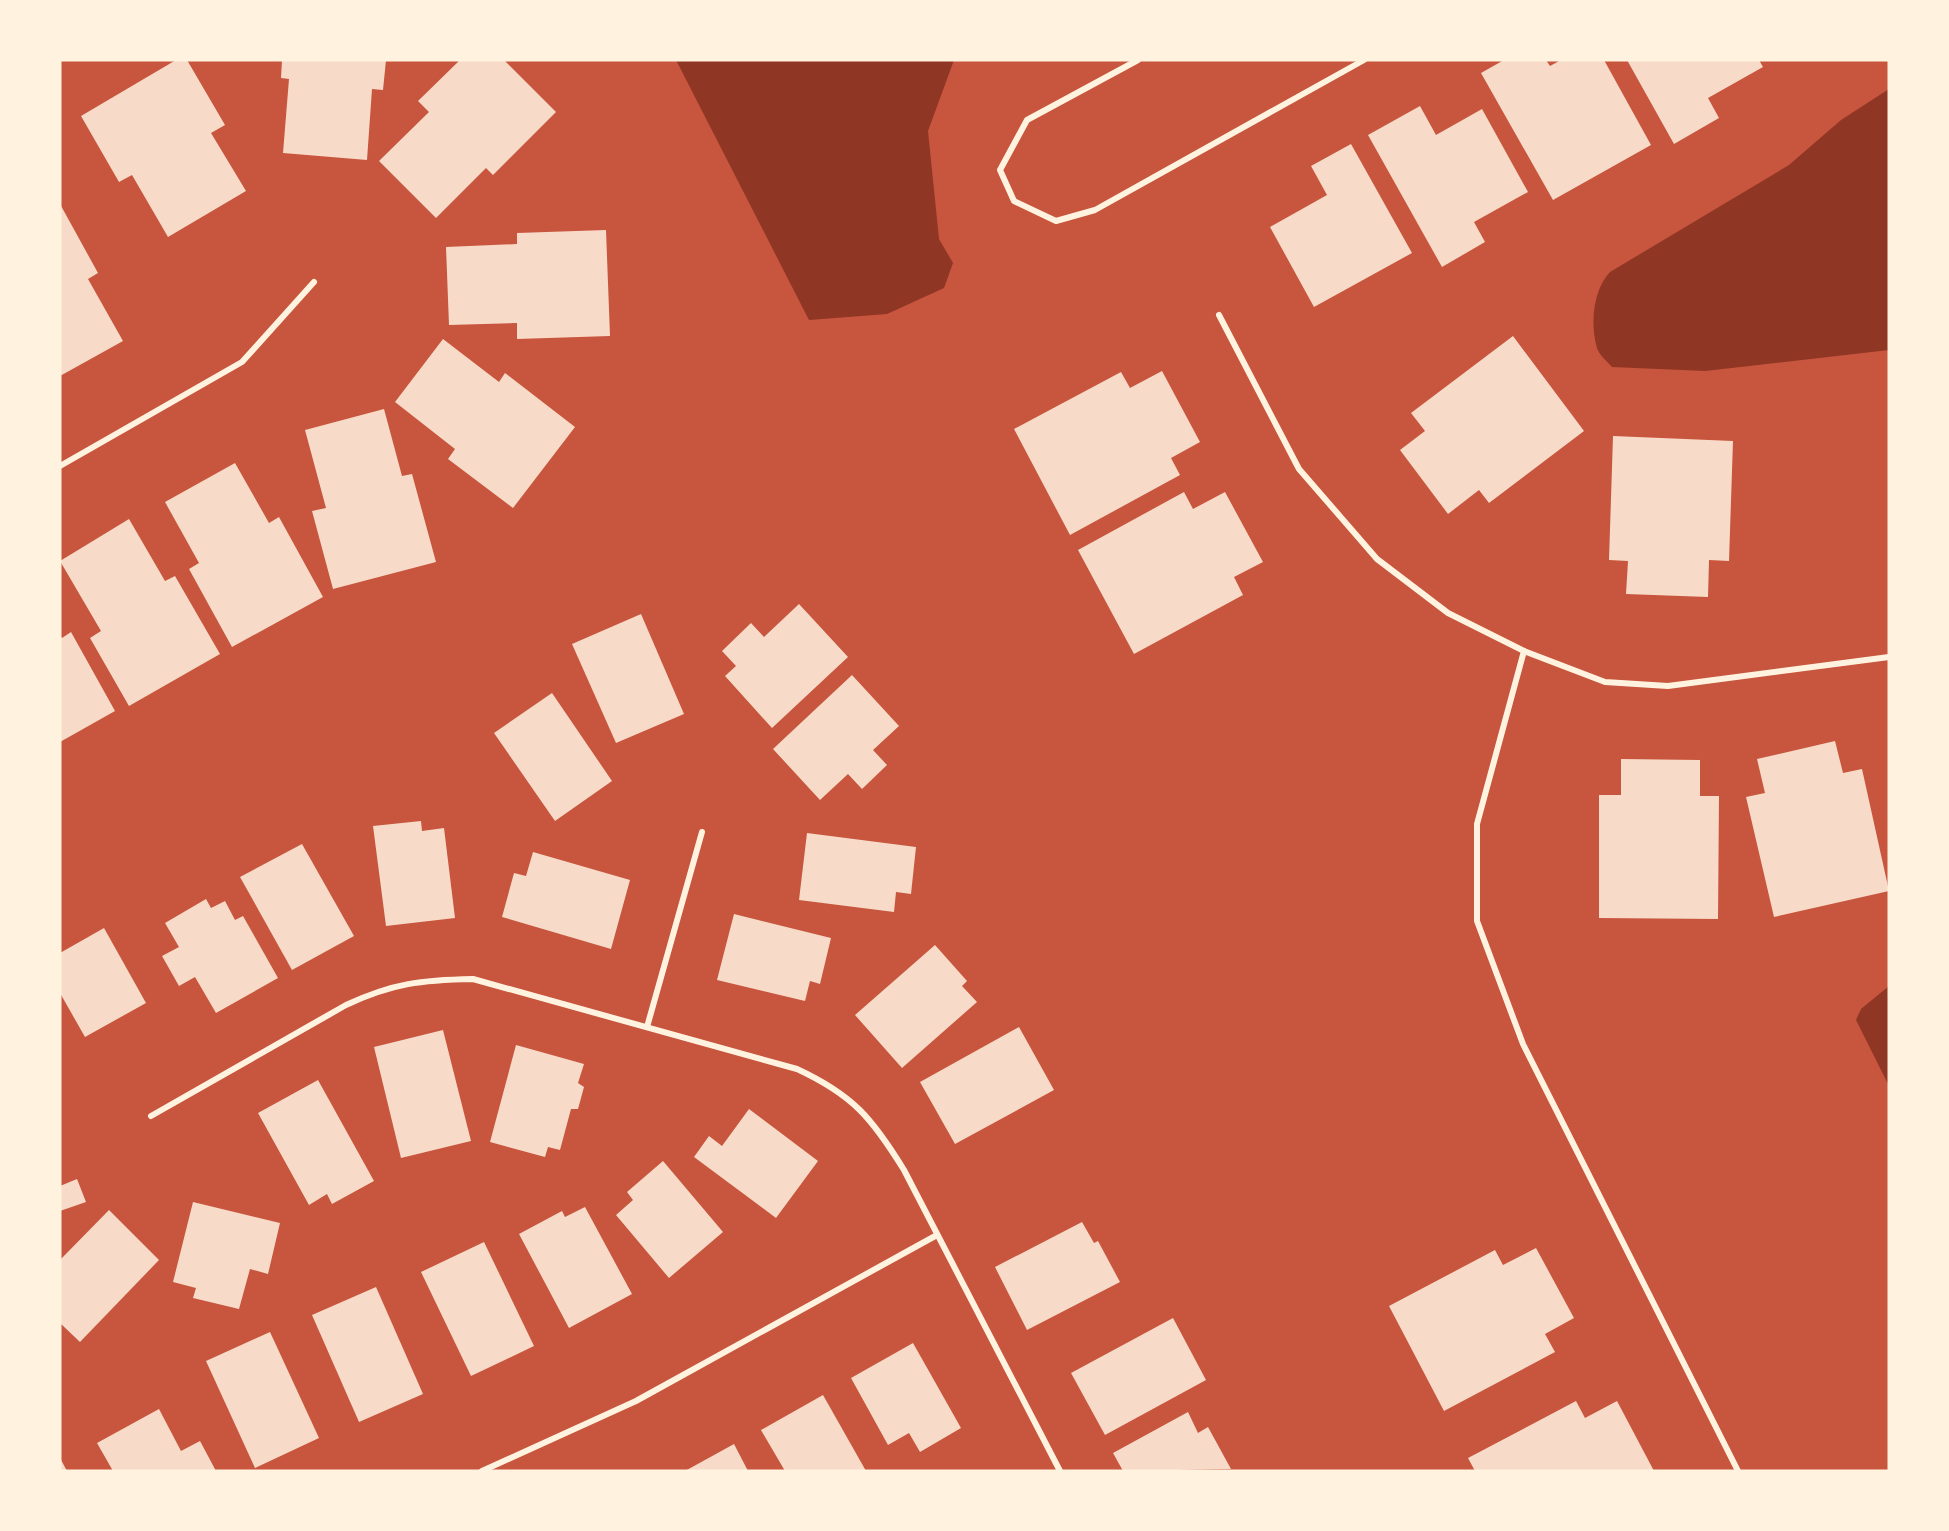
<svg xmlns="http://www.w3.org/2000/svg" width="1949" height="1531" font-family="Barlow,sans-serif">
	<rect width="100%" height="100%" fill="#c8553d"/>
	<g fill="#8f3625">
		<path d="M 676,60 L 954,60 L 928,131 L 939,239 L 953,263 L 944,288 L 887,314 L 809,320 Z"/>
		<path d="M 1889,89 L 1889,350 L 1705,371 L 1612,367 C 1607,361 1599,355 1597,348 C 1590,324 1593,290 1610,272 L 1789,165 L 1841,120 Z"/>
		<path d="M 1889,986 L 1889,1086 L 1856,1020 L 1861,1009 Z"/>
	</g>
	<g fill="#f7dbc8">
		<path d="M 176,60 L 187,60 L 225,125 L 211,133 L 246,191 L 168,237 L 132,175 L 119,182 L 81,116 Z"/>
		<path d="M 282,60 L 386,60 L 383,90 L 372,89 L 367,160 L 283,153 L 289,79 L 281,78 Z"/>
		<path d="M 460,60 L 504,60 L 556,112 L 493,175 L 486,168 L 436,218 L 379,161 L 429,112 L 418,101 Z"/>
		<path d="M 1504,60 L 1546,60 L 1550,66 L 1561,60 L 1604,60 L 1651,145 L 1553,200 L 1481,73 Z"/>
		<path d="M 1627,60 L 1759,60 L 1763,67 L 1708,98 L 1719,118 L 1674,144 Z"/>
		<path d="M 1420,106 L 1436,135 L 1482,109 L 1528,192 L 1474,222 L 1485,242 L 1442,267 L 1368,135 Z"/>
		<path d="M 1351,144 L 1412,253 L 1314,307 L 1270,227 L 1327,195 L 1311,166 Z"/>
		<path d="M 60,204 L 98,273 L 88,279 L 123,341 L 60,376 Z"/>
		<path d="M 606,230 L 610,336 L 517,339 L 517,323 L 449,325 L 446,247 L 517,244 L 517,233 Z"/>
		<path d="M 1513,336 L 1584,431 L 1489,503 L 1479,490 L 1448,514 L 1400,450 L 1425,431 L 1411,413 Z"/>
		<path d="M 443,339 L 499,382 L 505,373 L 575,427 L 513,508 L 448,459 L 455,449 L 395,402 Z"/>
		<path d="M 1162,371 L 1200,442 L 1171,458 L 1180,475 L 1070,535 L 1014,429 L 1121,372 L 1130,388 Z"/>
		<path d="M 384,409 L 402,476 L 412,474 L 436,562 L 333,589 L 312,511 L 326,508 L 305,430 Z"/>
		<path d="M 1613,436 L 1733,441 L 1729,561 L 1709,560 L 1708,597 L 1626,594 L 1628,561 L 1609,560 Z"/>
		<path d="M 235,463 L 269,523 L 279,517 L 323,597 L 232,647 L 189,569 L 199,563 L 165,502 Z"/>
		<path d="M 1184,492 L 1193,509 L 1225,492 L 1263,562 L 1234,577 L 1243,595 L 1134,654 L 1078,550 Z"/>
		<path d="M 129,519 L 165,581 L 175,576 L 220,654 L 129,706 L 90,638 L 101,631 L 60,561 Z"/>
		<path d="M 799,604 L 848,657 L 772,728 L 725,676 L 736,666 L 722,651 L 751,623 L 764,637 Z"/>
		<path d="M 641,614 L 684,714 L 616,743 L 572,644 Z"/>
		<path d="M 71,632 L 115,711 L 60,742 L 60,635 L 62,638 Z"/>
		<path d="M 852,675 L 899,726 L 873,750 L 887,765 L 862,789 L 848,774 L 820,800 L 773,749 Z"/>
		<path d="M 552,693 L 612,781 L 555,821 L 494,733 Z"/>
		<path d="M 1835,741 L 1843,773 L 1862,769 L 1889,891 L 1774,917 L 1746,797 L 1765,793 L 1757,759 Z"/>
		<path d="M 1621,759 L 1700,760 L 1700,796 L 1719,796 L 1718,919 L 1599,918 L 1599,795 L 1621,795 Z"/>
		<path d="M 421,821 L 422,831 L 444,828 L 455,918 L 386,926 L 373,826 Z"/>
		<path d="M 807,833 L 916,847 L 911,894 L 896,892 L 894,912 L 799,900 Z"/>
		<path d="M 302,844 L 354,936 L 292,970 L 240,877 Z"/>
		<path d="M 533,852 L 630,880 L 611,949 L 502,917 L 514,873 L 526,876 Z"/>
		<path d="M 206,899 L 211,908 L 225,901 L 235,920 L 243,916 L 278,978 L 216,1013 L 195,977 L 179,986 L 162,956 L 179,947 L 165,923 Z"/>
		<path d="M 734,914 L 831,938 L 820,984 L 810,981 L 805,1001 L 717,980 Z"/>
		<path d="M 104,928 L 146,1003 L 85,1037 L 60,993 L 60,953 Z"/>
		<path d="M 935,945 L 967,981 L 962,986 L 977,1002 L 902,1068 L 855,1015 Z"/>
		<path d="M 1019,1027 L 1054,1090 L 955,1144 L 920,1082 Z"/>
		<path d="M 443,1030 L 471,1141 L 401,1158 L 374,1047 Z"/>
		<path d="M 516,1045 L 584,1064 L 578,1083 L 584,1087 L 578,1109 L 571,1109 L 560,1150 L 548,1147 L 545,1157 L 490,1142 Z"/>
		<path d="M 318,1080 L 374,1181 L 332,1204 L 327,1194 L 309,1205 L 258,1113 Z"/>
		<path d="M 749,1109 L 818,1161 L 776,1218 L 694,1157 L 709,1136 L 722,1146 Z"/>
		<path d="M 663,1161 L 723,1232 L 669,1278 L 616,1215 L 633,1200 L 627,1192 Z"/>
		<path d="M 77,1179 L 86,1202 L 60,1211 L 60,1186 Z"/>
		<path d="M 193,1202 L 280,1223 L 268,1274 L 250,1269 L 239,1309 L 193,1298 L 196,1288 L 173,1282 Z"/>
		<path d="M 585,1207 L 632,1294 L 569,1328 L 519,1234 L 562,1211 L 565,1217 Z"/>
		<path d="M 109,1210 L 159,1260 L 80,1342 L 60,1323 L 60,1260 Z"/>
		<path d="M 1082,1222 L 1094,1243 L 1098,1241 L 1120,1282 L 1027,1330 L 995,1267 Z"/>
		<path d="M 484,1242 L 534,1346 L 471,1376 L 421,1272 Z"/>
		<path d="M 1536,1248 L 1574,1318 L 1545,1334 L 1555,1352 L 1444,1411 L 1389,1306 L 1495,1250 L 1503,1265 Z"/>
		<path d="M 376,1287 L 423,1394 L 359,1422 L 312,1315 Z"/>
		<path d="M 1173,1318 L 1206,1380 L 1105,1435 L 1071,1373 Z"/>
		<path d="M 270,1332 L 319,1438 L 255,1468 L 206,1361 Z"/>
		<path d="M 913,1343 L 961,1428 L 920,1452 L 909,1433 L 888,1445 L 851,1378 Z"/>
		<path d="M 823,1395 L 866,1471 L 785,1471 L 761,1430 Z"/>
		<path d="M 1576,1401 L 1585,1418 L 1617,1401 L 1654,1471 L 1475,1471 L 1468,1458 Z"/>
		<path d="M 159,1409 L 181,1451 L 200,1441 L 216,1471 L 113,1471 L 97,1443 Z"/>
		<path d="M 1188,1412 L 1198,1433 L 1208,1427 L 1231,1469 L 1123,1471 L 1113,1453 Z"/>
		<path d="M 734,1444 L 748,1471 L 685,1471 Z"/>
		<path d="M 60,1458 L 67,1471 L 60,1471 Z"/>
	</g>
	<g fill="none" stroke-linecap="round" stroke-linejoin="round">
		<g stroke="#fff3e0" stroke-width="6">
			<path d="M 1138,60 L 1027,120 L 1000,170 L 1014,201 L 1056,221 L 1095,210 L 1364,60"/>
			<path d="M 1219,315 L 1299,469 L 1377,559 L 1448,613 L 1524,651 L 1605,682 L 1668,686 L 1889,657"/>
			<path d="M 60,466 L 242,362 L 314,282"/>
			<path d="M 1524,651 L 1477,824 L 1477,921 L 1523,1044 L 1738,1471"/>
			<path d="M 647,1027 L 702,832"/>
			<path d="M 151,1116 L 346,1005 C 393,983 422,980 473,979 L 797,1069 C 853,1095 872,1118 904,1170 L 1060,1471"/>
			<path d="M 482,1471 L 636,1401 L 937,1235"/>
		</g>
	</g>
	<rect width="1949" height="1531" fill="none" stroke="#fff3e0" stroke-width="123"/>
</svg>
